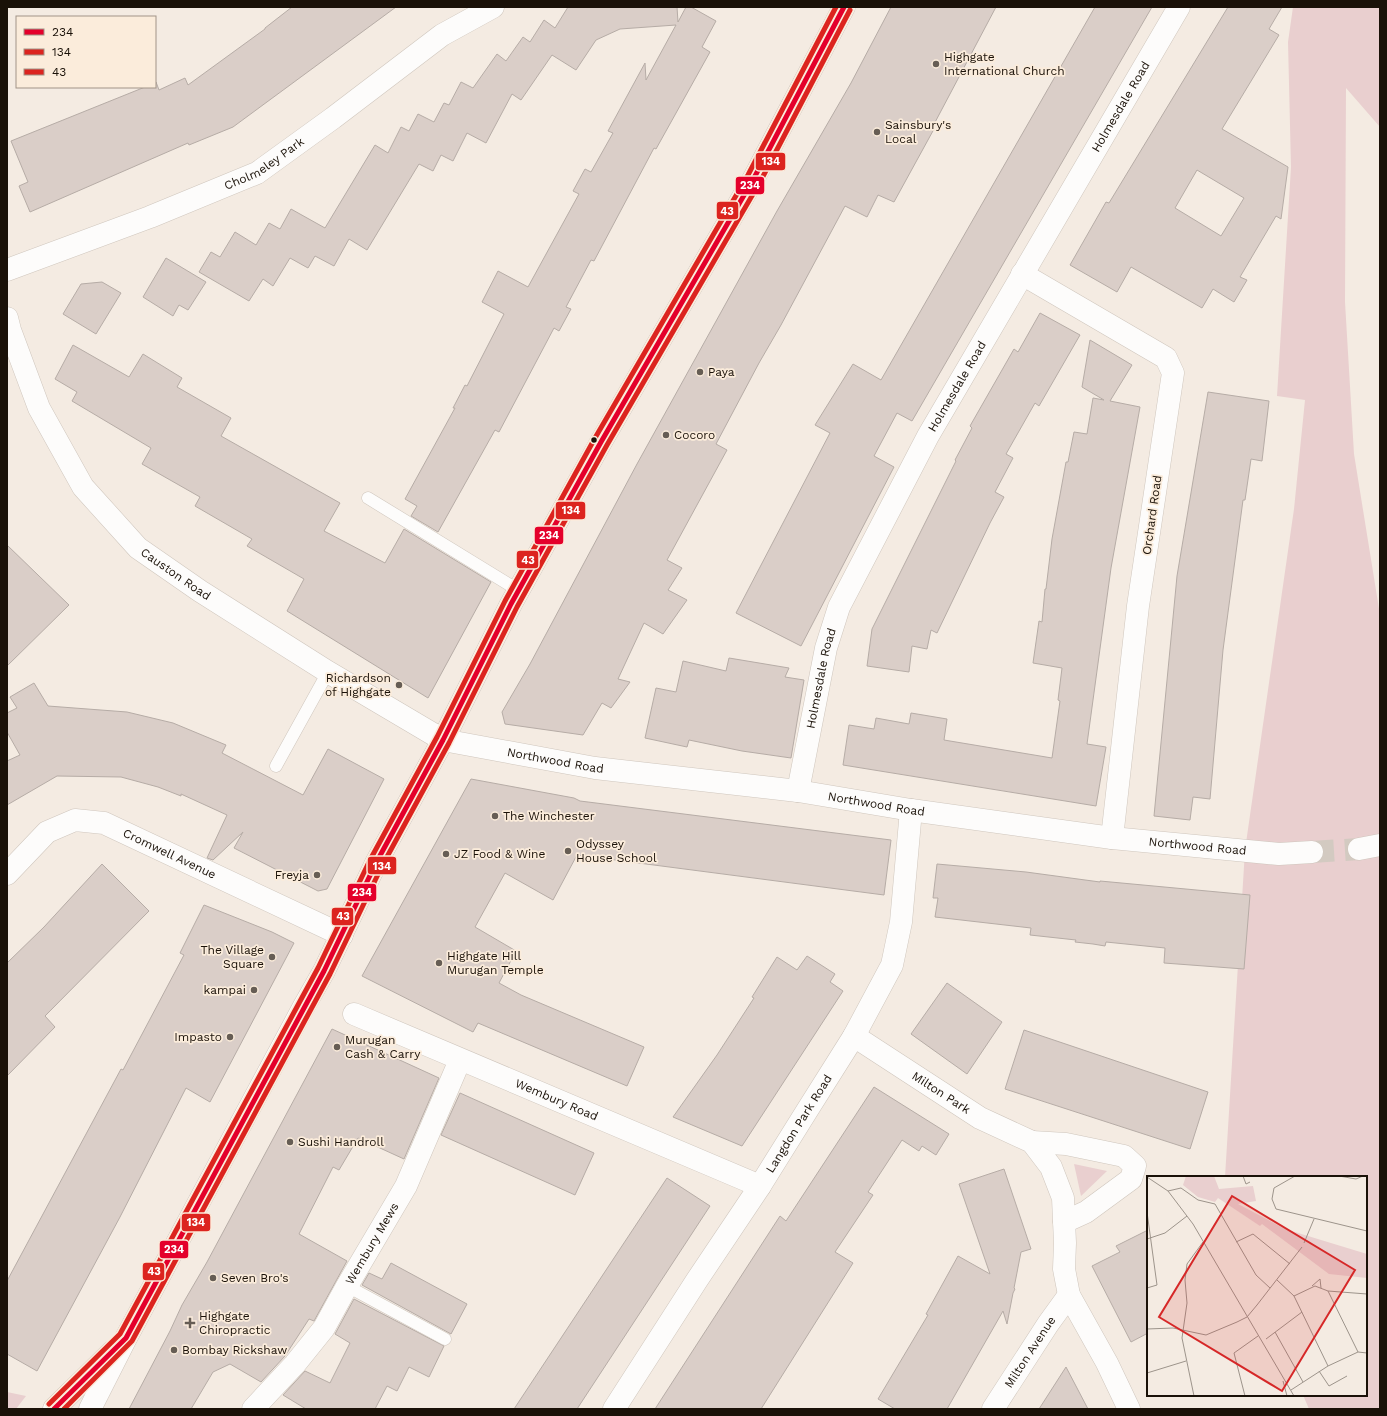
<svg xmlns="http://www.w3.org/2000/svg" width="1387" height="1416" font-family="'Work Sans',sans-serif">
	<rect width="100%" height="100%" fill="#f4ebe2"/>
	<g fill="#e9cfcf">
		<path d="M 1293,7 L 1380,7 L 1380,127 L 1346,88 L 1345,302 L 1354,454 L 1380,615 L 1380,1409 L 1309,1409 L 1303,1395 L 1366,1395 L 1366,1177 L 1225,1177 L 1245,850 L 1294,509 L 1305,400 L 1277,396 L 1291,167 L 1288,42 Z"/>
		<path d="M 1074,1164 L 1107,1171 L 1081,1196 Z"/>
		<path d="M 7,1392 L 26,1396 L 16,1409 L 7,1409 Z"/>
	</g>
	<g fill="#dacec8" stroke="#b6aca6" fill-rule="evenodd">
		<path d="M 292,7 L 396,7 L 233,127 L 189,145 L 188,143 L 30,212 L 19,186 L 28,182 L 11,141 L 145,87 L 155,87 L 156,82 L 159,90 L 185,78 L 188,85 L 265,29 L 265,28 Z"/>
		<path d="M 568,7 L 677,7 L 678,22 L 686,7 L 691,7 L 716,21 L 702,47 L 710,52 L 656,149 L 654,148 L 594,261 L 591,260 L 566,307 L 571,309 L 559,331 L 554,328 L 499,432 L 495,430 L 438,532 L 411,516 L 417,506 L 405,499 L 455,408 L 453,408 L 465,385 L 467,386 L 504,314 L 482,302 L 498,271 L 528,287 L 579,194 L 573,191 L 585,169 L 591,172 L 613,133 L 608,131 L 645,63 L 646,80 L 676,25 L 620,29 L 596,40 L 576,70 L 552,55 L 521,100 L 512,94 L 486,143 L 467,133 L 453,161 L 441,155 L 433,171 L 419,164 L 367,250 L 349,239 L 334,266 L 315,256 L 308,268 L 290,258 L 273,286 L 263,279 L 249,301 L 199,272 L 211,252 L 220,257 L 235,232 L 256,245 L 269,223 L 280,229 L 291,209 L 325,228 L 375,145 L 388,153 L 401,127 L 409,131 L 418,114 L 434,122 L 444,103 L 449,105 L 461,82 L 473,88 L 497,54 L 506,61 L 523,37 L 530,42 L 544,20 L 555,28 Z"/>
		<path d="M 891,7 L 996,7 L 932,128 L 934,129 L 894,202 L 878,195 L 867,217 L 845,206 L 781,325 L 759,363 L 716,444 L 727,450 L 667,560 L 682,568 L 668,590 L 687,600 L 663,634 L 644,623 L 618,679 L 630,682 L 611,708 L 602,703 L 583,735 L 505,724 L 502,712 L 530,664 L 637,464 L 777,211 L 851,83 Z"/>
		<path d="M 1095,7 L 1152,7 L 912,421 L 897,413 L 874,456 L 894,467 L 801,646 L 736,613 L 830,433 L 815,425 L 853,364 L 881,380 Z"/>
		<path d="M 1228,7 L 1282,7 L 1269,29 L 1279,35 L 1222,129 L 1288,167 L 1281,219 L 1276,216 L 1240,277 L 1247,280 L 1234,302 L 1213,289 L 1202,308 L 1131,267 L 1117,292 L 1070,265 L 1106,202 L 1109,203 ZM 1197,170 L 1244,198 L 1221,236 L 1175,208 Z"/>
		<path d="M 166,258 L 206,282 L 188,310 L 179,305 L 173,316 L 143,297 Z"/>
		<path d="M 102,282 L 121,293 L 96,334 L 63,314 L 81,284 Z"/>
		<path d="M 1040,313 L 1080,335 L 1039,406 L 1035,403 L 1006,454 L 1013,458 L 995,492 L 1004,497 L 990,523 L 937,633 L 931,630 L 927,649 L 912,646 L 909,672 L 867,666 L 872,629 L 956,461 L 955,460 L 972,428 L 970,426 L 1014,349 L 1018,352 Z"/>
		<path d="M 1090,340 L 1132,365 L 1110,401 L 1140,407 L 1111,568 L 1087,744 L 1106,747 L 1096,806 L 843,765 L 849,725 L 874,729 L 876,718 L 909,724 L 911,713 L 947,719 L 944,740 L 1052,758 L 1060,701 L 1058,700 L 1062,668 L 1033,663 L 1039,621 L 1042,622 L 1045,589 L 1046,589 L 1052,539 L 1066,462 L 1068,462 L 1074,432 L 1087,434 L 1093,398 L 1104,400 L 1082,387 Z"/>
		<path d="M 73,345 L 129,377 L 143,354 L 182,378 L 177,387 L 231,418 L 221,436 L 340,503 L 324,531 L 385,563 L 404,529 L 491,582 L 428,698 L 287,611 L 304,579 L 247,546 L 252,539 L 195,506 L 200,497 L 142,464 L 151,448 L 72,401 L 77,392 L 55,379 Z"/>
		<path d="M 1208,392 L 1269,401 L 1262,461 L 1251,459 L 1245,500 L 1243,500 L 1223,650 L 1210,799 L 1193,797 L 1190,820 L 1154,816 L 1177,576 Z"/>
		<path d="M 7,545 L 69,605 L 7,666 Z"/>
		<path d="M 729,658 L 789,668 L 785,677 L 804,680 L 791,758 L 742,751 L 689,740 L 687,747 L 645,738 L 656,688 L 676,692 L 683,661 L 726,671 Z"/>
		<path d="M 34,683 L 48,706 L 127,712 L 173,723 L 226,745 L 222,753 L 303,795 L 328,749 L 384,779 L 327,889 L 318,891 L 234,848 L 243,832 L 213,860 L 207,858 L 227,815 L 181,794 L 181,796 L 158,787 L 121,777 L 57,776 L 7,805 L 7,761 L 20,755 L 7,732 L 7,713 L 17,708 L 10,697 Z"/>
		<path d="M 471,779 L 574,798 L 580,801 L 891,840 L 884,895 L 577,855 L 553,900 L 505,873 L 475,927 L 516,951 L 499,983 L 521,995 L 644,1047 L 627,1086 L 478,1023 L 473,1032 L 362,976 Z"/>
		<path d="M 102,864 L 149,911 L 45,1016 L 55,1027 L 7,1076 L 7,963 L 44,927 Z"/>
		<path d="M 937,864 L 1026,872 L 1100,882 L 1100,881 L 1250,895 L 1244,969 L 1164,963 L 1165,948 L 1106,942 L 1105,946 L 1093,944 L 1075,942 L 1076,940 L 1030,935 L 1031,928 L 935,917 L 938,898 L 933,898 Z"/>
		<path d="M 204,905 L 272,932 L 294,943 L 210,1102 L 186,1088 L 120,1217 L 37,1371 L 7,1354 L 7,1281 L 121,1069 L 123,1070 L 184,955 L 180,953 Z"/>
		<path d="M 807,956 L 835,974 L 830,982 L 843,991 L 742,1146 L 673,1117 L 717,1055 L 754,998 L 752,997 L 777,957 L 797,970 Z"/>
		<path d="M 947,983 L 1002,1022 L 967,1074 L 911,1034 Z"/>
		<path d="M 332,1029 L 439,1078 L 404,1159 L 358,1138 L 339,1170 L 333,1167 L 299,1234 L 347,1261 L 314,1321 L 309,1319 L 285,1356 L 261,1382 L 230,1364 L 213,1372 L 191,1409 L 129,1409 L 170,1331 L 182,1305 L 207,1262 Z"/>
		<path d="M 1024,1030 L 1208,1092 L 1190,1149 L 1005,1089 Z"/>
		<path d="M 874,1087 L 949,1134 L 936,1155 L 922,1146 L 919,1151 L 902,1140 L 868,1192 L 873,1195 L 835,1252 L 853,1263 L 761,1409 L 655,1409 L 780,1216 L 786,1221 Z"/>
		<path d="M 460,1093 L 594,1153 L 575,1195 L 441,1135 Z"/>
		<path d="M 1004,1169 L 1031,1249 L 1021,1252 L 1014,1288 L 1015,1289 L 1013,1293 L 1007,1324 L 1003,1311 L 947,1409 L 895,1409 L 878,1399 L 928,1315 L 926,1314 L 958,1256 L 990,1274 L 959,1184 Z"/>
		<path d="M 667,1178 L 710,1206 L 577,1409 L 514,1409 Z"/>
		<path d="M 1148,1230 L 1148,1333 L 1131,1342 L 1092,1266 L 1120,1252 L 1116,1246 Z"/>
		<path d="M 391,1263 L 467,1304 L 451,1334 L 362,1285 L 369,1273 L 382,1279 Z"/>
		<path d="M 354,1299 L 444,1346 L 429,1377 L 409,1367 L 397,1391 L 387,1386 L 375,1409 L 306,1409 L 283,1395 L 305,1371 L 330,1383 L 350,1343 L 335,1334 Z"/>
		<path d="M 1066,1367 L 1088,1409 L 1039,1409 Z"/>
	</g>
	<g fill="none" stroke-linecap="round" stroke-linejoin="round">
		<path stroke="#d3cac1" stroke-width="22" stroke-dasharray="22 11" stroke-linecap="butt" d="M 1312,852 L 1359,849"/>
		<defs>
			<g id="lane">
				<path d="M 368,498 L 518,590"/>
				<path d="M 276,766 L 328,672"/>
				<path d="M 347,1286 L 445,1339"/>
			</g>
			<g id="street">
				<path id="s1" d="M 7,270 L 150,217 L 257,173 L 333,118 L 442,35 L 493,7"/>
				<path d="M 1022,274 L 1166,358 L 1173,373 L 1138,606 L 1112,838"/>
				<path id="s2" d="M 7,318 L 10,330 L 39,408 L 83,487 L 138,548 L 200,591 L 328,672 L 443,740 L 595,768 L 798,791 L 911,810 L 1112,838 L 1279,854 L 1312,852"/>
				<path id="s3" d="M 798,791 L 826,648 L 839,607 L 928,436 L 1179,7"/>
				<path d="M 1359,849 L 1380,845"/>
				<path id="s4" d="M 7,874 L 47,832 L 75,820 L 104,823 L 342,935"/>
				<path id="s5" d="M 354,1014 L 760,1186"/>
				<path id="s6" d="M 854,1036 L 980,1118 L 1032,1142 L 1051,1167 L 1063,1198 L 1065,1243 L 1064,1269 L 1069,1295 L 1107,1363 L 1129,1409"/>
				<path d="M 1032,1142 L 1066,1144 L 1124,1156 L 1135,1166 L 1131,1179 L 1086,1212 L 1064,1222"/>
				<path id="s7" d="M 253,1409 L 295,1364 L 324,1328 L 347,1286 L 406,1186 L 460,1060"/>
				<path id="s8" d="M 614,1409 L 697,1280 L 760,1186 L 808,1109 L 854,1036 L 892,965 L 901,922 L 911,810"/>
				<path id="s9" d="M 993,1409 L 1048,1324 L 1069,1295"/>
			</g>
			<g id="highway">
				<path d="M 54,1409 L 112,1352"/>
				<path d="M 90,1409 L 126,1338 L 303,1008 L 324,971 L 376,863 L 443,740 L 511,604 L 601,442 L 754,178 L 844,7"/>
			</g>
		</defs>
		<use href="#lane" stroke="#cfc6bd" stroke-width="13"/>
		<use href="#street" stroke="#cfc6bd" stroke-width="23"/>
		<use href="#highway" stroke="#cfc6bd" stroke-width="23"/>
		<use href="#lane" stroke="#fdfcfb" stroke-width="12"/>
		<use href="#street" stroke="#fdfcfb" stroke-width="22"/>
		<use href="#highway" stroke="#fdfcfb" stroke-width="22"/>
		<defs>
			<path id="bus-1" d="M 54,1409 L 126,1338 L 324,971 L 376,863 L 443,740 L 511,604 L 601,442 L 754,178 L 844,7"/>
			<path id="bus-2" d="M 64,1409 L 132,1341 L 330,974 L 382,866 L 449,743 L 517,607 L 607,445 L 760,182 L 850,10"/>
			<path id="bus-3" d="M 49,1404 L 120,1334 L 318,968 L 370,860 L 437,737 L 505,601 L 595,438 L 748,175 L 836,7"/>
		</defs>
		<use href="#bus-1" stroke="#fbecdb" stroke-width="8"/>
		<use href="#bus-2" stroke="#fbecdb" stroke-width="8"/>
		<use href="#bus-3" stroke="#fbecdb" stroke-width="8"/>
		<use href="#bus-1" stroke="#e4002b" stroke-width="5"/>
		<use href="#bus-2" stroke="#dc241f" stroke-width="5"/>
		<use href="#bus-3" stroke="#dc241f" stroke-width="5"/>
	</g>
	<g fill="#665d54" stroke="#fbecdb" stroke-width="1.5">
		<circle cx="936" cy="64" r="4"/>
		<circle cx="877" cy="132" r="4"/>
		<circle cx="700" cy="372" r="4"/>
		<circle cx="666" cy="435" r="4"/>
		<circle cx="399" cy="685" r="4"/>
		<circle cx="495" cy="816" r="4"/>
		<circle cx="568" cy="851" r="4"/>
		<circle cx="446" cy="854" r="4"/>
		<circle cx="317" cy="875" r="4"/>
		<circle cx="272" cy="957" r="4"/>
		<circle cx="439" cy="963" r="4"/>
		<circle cx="254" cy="990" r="4"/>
		<circle cx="230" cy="1037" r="4"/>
		<circle cx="337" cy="1047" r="4"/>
		<circle cx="290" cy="1142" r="4"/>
		<circle cx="213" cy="1278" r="4"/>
		<path d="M188 1317h4v4h4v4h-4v4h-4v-4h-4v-4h4z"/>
		<circle cx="174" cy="1350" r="4"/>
	</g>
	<circle fill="#1a1108" stroke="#fbecdb" stroke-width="1.5" cx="594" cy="440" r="3.5"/>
	<g text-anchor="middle" stroke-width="3.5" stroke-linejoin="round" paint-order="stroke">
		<g font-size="12" fill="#1a1108" stroke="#fbecdb" text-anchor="start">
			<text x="944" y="61">Highgate<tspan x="944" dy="14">International Church</tspan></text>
			<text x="885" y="129">Sainsbury's<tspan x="885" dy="14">Local</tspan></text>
			<text x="708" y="376">Paya</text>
			<text x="674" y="439">Cocoro</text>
			<text x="391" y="682" text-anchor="end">Richardson<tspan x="391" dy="14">of Highgate</tspan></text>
			<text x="503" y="820">The Winchester</text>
			<text x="576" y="848">Odyssey<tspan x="576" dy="14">House School</tspan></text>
			<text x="454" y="858">JZ Food &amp; Wine</text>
			<text x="309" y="879" text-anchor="end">Freyja</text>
			<text x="264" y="954" text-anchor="end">The Village<tspan x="264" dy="14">Square</tspan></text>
			<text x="447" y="960">Highgate Hill<tspan x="447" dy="14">Murugan Temple</tspan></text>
			<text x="246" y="994" text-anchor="end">kampai</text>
			<text x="222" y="1041" text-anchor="end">Impasto</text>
			<text x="345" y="1044">Murugan<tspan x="345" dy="14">Cash &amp; Carry</tspan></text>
			<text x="298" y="1146">Sushi Handroll</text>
			<text x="221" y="1282">Seven Bro's</text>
			<text x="199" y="1320">Highgate<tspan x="199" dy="14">Chiropractic</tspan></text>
			<text x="182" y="1354">Bombay Rickshaw</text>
		</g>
		<g font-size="12" fill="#1a1108" stroke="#fbecdb">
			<text dy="4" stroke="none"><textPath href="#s3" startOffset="763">Holmesdale Road</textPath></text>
			<text dy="4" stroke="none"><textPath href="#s1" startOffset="279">Cholmeley Park</textPath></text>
			<text dy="4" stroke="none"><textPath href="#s3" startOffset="439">Holmesdale Road</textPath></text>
			<text transform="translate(1152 515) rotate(-82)" y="4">Orchard Road</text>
			<text dy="4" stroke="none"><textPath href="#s2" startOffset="314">Causton Road</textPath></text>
			<text dy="4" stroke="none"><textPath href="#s3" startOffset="115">Holmesdale Road</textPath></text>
			<text dy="4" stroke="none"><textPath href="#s2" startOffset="743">Northwood Road</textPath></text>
			<text dy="4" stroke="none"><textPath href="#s2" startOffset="1067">Northwood Road</textPath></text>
			<text dy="4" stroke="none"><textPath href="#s2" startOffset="1391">Northwood Road</textPath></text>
			<text dy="4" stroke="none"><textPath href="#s4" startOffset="190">Cromwell Avenue</textPath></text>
			<text dy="4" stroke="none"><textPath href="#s6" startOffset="104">Milton Park</textPath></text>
			<text dy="4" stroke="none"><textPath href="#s5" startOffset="220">Wembury Road</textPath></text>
			<text dy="4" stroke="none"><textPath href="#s8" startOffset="340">Langdon Park Road</textPath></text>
			<text dy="4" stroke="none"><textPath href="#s7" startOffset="205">Wembury Mews</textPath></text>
			<text dy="4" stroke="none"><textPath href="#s9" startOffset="68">Milton Avenue</textPath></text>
		</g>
	</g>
	<g transform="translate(1147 1176)">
		<rect width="220" height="220" fill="#f4ebe2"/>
		<path d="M 39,0 L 67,0 L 72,13 L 106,10 L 109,25 L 91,28 L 138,53 L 220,78 L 220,102 L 182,98 L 115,48 L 113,50 L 71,22 L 68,26 L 51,21 L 36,9 Z" fill="#e9cfcf"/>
		<path fill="none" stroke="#9d948b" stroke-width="1" d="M 96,0 L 99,8 L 103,6M 148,0 L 127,12 L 125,23 L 129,33 L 220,55M 192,0 L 209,3 L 216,0M 0,1 L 21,15 L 46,48 L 147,220M 21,15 L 34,12 L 51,24 L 68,28 L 109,99 L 123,112M 0,36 L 10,109 L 0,112M 0,63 L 18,57 L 40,40M 89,66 L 106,58 L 143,88M 157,67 L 167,43M 130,104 L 147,120 L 181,190M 165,110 L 173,103 L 174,112M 181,115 L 211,176M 147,120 L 168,110 L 181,115 L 220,118M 0,153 L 26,152 L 59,159 L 90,146 L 100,141 L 110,129 L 155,71M 128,156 L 156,206M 119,163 L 155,136M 172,195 L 182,210 L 200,200M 0,197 L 39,185M 136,205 L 140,220M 144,214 L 181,190 L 211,176 L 220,177M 47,220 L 35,162 L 40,127 L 38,104 L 40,88 L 56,66M 98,220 L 87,177 L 111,160"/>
		<path fill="#d62828" fill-opacity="0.15" stroke="#d62828" stroke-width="2" d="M 85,20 L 208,94 L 135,215 L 12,141 Z"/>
		<rect width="220" height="220" fill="none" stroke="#1a1108" stroke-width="2"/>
	</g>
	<g stroke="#fbecdb" stroke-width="1.5">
		<rect x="755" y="152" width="31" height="19" rx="4" fill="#dc241f"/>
		<rect x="735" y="176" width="30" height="19" rx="4" fill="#e4002b"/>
		<rect x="716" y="201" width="23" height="19" rx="4" fill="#dc241f"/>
		<rect x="555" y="501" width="31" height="19" rx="4" fill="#dc241f"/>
		<rect x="534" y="526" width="30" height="19" rx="4" fill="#e4002b"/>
		<rect x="516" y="550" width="23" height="19" rx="4" fill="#dc241f"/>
		<rect x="367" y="856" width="30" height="19" rx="4" fill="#dc241f"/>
		<rect x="347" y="883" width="30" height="19" rx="4" fill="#e4002b"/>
		<rect x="331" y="907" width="23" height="19" rx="4" fill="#dc241f"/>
		<rect x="181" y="1213" width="30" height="19" rx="4" fill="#dc241f"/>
		<rect x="159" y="1240" width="30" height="19" rx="4" fill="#e4002b"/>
		<rect x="142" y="1262" width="23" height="19" rx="4" fill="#dc241f"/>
	</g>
	<g font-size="11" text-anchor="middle" font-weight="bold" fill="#fff">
		<text x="771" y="165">134</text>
		<text x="750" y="189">234</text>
		<text x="727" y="215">43</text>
		<text x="571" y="514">134</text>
		<text x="549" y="539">234</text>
		<text x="528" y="564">43</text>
		<text x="382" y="870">134</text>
		<text x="362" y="896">234</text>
		<text x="343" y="920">43</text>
		<text x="196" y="1226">134</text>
		<text x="174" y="1253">234</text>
		<text x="154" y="1275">43</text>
	</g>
	<rect width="1387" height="1416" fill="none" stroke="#1a1108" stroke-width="16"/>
	<rect x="16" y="16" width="140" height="72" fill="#fbecdb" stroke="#a19487"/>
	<rect x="24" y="29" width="20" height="6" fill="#e4002b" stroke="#a19487"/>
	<text x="52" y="36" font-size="12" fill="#1a1108">234</text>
	<rect x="24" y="49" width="20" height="6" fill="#dc241f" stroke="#a19487"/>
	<text x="52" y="56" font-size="12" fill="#1a1108">134</text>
	<rect x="24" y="69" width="20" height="6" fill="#dc241f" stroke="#a19487"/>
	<text x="52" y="76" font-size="12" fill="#1a1108">43</text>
</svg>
